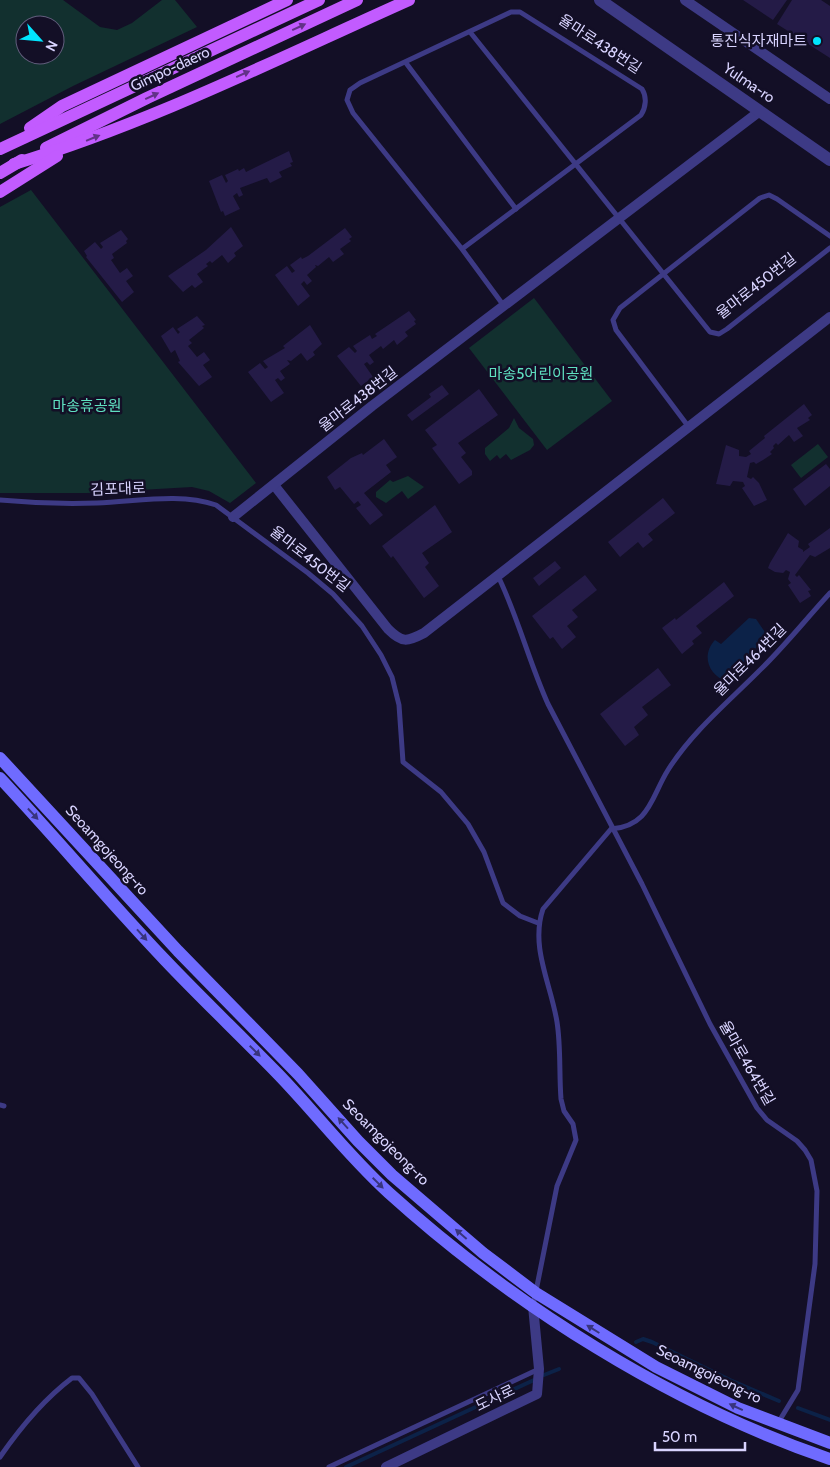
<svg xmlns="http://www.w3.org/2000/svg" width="830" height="1467" font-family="Cabin,'Noto Sans KR',sans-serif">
	<rect width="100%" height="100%" fill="#130f26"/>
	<g fill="#12302f" fill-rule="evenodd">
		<path d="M 0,0 L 63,0 L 100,27 L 117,30 L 132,23 L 162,0 L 175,0 L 197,27 L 73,86 L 0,124 ZM 25,25 L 55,25 L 55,55 L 25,55 Z"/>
		<path d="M 31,190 L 256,483 L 230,503 L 209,491 L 192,487 L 87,493 L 0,493 L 0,207 Z"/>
		<path d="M 534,298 L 612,401 L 547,450 L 469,348 Z"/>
		<path d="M 514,418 L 519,428 L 533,439 L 534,445 L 530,450 L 511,460 L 506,454 L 500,459 L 497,455 L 490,461 L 485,454 L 485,448 L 509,428 Z"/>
		<path d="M 818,444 L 828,457 L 801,478 L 791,465 Z"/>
		<path d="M 408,476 L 424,487 L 408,499 L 402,491 L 386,503 L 376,497 L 376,492 L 390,480 L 393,482 Z"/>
	</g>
	<path fill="#0c2248" d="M 749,618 L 756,619 L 767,635 L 727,682 C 708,675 701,655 715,640 L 721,644 Z"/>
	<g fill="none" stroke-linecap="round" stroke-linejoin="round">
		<g stroke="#0c2248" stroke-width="4">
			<path d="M 636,1342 L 643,1339 L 652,1342 L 730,1380 L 779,1401"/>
			<path d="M 544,1375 L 559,1369"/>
			<path d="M 798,1408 L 830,1420"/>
			<path d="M 346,1467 L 534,1380"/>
		</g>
	</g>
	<g fill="#241b47">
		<path d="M 743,0 L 787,0 L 773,20 Z"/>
		<path d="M 792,0 L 821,0 L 830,6 L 830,58 L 777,24 Z"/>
		<path d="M 289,151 L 293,162 L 290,163 L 292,166 L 279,172 L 282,177 L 270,183 L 267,178 L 240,188 L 243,195 L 239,197 L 237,193 L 233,196 L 240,209 L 225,216 L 223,211 L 221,212 L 209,181 L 222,175 L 226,183 L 228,181 L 225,175 L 238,169 L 239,171 L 244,168 L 246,172 Z"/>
		<path d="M 231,227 L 243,246 L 234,253 L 236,256 L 228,263 L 222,255 L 212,263 L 210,261 L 206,264 L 208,266 L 197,274 L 203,282 L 195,288 L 192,285 L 183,292 L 168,276 L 206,250 Z"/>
		<path d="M 345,228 L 352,237 L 349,239 L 351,241 L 340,249 L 344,254 L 333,262 L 329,257 L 318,266 L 315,265 L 316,267 L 307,275 L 312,281 L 307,285 L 304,281 L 301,284 L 310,296 L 298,306 L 275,275 L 287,266 L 292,273 L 295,271 L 290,265 L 301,257 L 302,259 L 308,256 Z"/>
		<path d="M 121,230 L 128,239 L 126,241 L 127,243 L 112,254 L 114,258 L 111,260 L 120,273 L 127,268 L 133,276 L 126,281 L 134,292 L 122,302 L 86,257 L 87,256 L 84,251 L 95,242 L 101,249 L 103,247 L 100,243 Z"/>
		<path d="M 409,311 L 416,320 L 414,321 L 416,324 L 405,332 L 408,336 L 397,345 L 394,340 L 383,349 L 381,346 L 369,355 L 374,362 L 370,365 L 367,362 L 364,364 L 373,377 L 361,386 L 337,356 L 349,347 L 355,353 L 357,351 L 353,346 L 370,335 L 372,339 L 377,336 L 375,334 Z"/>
		<path d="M 197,316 L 205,325 L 202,326 L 204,328 L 189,340 L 192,343 L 188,346 L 197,357 L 204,352 L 210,360 L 203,365 L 212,377 L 199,386 L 178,362 L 180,361 L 175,350 L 171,353 L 161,336 L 173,327 L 178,334 L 180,332 L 177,329 Z"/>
		<path d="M 310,325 L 322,344 L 313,352 L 315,355 L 307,361 L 301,353 L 291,361 L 287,360 L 290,364 L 280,371 L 285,378 L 281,381 L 278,378 L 275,380 L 284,393 L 271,402 L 248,372 L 260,363 L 265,369 L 268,367 L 263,361 L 285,348 L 283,346 Z"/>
		<path d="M 442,385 L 449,394 L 412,421 L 407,415 L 431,397 L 429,394 Z"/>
		<path d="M 479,389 L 498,415 L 458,443 L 466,453 L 461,457 L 472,471 L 472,475 L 459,484 L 432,448 L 437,445 L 425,430 Z"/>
		<path d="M 804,404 L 812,415 L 808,418 L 810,420 L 797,428 L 803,436 L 794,442 L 789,435 L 778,445 L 776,443 L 773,446 L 774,448 L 770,452 L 772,454 L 763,460 L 756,464 L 754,462 L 750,463 L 747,477 L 751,479 L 753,477 L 759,483 L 767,500 L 754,506 L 742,488 L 745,486 L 743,482 L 733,481 L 730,486 L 716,484 L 726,445 L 739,450 L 739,456 L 746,457 L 751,454 L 749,451 L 765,438 L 764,436 Z"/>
		<path d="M 384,439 L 397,457 L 386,465 L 391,472 L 364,493 L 383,515 L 370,525 L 356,508 L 361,505 L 358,501 L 354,504 L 340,487 L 335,490 L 327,477 L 351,458 L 362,453 L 363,455 Z"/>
		<path d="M 826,464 L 830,469 L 830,486 L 805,506 L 793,489 Z"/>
		<path d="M 663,498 L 675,513 L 648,534 L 653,540 L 643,548 L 638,542 L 620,557 L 608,542 Z"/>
		<path d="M 435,505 L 452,532 L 422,553 L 429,563 L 425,567 L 439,586 L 424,598 L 393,556 L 391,558 L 382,546 Z"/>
		<path d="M 830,528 L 830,548 L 815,557 L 810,555 L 795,575 L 797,577 L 799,575 L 811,590 L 808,591 L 811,596 L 800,603 L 788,585 L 791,583 L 788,579 L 790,572 L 786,570 L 783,573 L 775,572 L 768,568 L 770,563 L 788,533 L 799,541 L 798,547 L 803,550 L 803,552 L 810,547 L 808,544 Z"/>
		<path d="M 555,561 L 561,568 L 539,586 L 533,578 Z"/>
		<path d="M 585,575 L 597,590 L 572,610 L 578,617 L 567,626 L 576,637 L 562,649 L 553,637 L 550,639 L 532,616 Z"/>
		<path d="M 724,582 L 734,596 L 696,626 L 702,633 L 692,641 L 694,644 L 682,654 L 662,628 L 675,618 L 676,620 Z"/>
		<path d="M 658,668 L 671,685 L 642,707 L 648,715 L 634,727 L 639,735 L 625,746 L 600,714 Z"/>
	</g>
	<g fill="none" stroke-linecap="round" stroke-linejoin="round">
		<g stroke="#3d3a85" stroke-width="5">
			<path d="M 470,32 L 710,332 L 719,334 L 727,329 L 830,248"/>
			<path d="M 406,63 L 516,209"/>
			<path d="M 462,249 L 641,115 C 646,107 647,97 642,89 L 520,12 L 511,12 L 360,83 L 350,90 L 347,100 L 353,113 L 462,249 L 504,306"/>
			<path d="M 688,426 L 616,330 L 613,320 L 620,308 L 760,198 L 769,195 L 777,199 L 830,236"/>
			<path d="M 0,500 C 32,503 65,504 97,503 C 135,502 179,492 216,505 L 308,573 L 333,594 L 362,626 L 381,655 L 392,677 L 399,705 L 403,762 L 441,792 L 468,824 L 484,852 L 503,903 L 520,916 L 538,923"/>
			<path d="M 498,576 C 518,617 529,662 548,704 L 642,884 L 710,1024 L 757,1108 L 767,1120 L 797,1141 L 805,1150 L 811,1160 L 817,1191 L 815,1264 L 798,1390 L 778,1423"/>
			<path d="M 0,1105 L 4,1106"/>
			<path d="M 533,1306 L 557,1186 L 576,1140 L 573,1124 L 564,1111 L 561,1099 C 559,1074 561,1047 557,1022 C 551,984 530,947 543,909 L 611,829 C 650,826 651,797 668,770 C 692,732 727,703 758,672 C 784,647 806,619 830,593"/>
			<path d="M 0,1457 C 20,1428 43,1400 72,1378 L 79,1378 L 92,1394 L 138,1467"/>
			<path d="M 329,1467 L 539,1369"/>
		</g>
		<g stroke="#3d3a85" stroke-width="10">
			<path d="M 685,0 L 830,99"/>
			<path d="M 274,485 L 388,629 C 402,643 407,642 424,633 L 830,317"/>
			<path d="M 233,517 L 372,406 L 760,111"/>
			<path d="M 386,1467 L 537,1394 L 539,1369 L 533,1306"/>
		</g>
		<path stroke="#3d3a85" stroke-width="12" d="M 600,0 L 830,160"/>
		<g stroke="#6f6bff" stroke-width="12">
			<path d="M 0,758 L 178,951 L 298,1074 L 358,1141 L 392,1175 L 483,1253 L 536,1293 L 656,1367 L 738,1408 L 830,1443"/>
			<path d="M 0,778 C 56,838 109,901 165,960 C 202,999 240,1035 277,1073 C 315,1112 348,1156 389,1193 C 513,1305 671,1405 830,1459"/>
		</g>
		<g stroke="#c25bff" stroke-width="12">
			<path d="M 30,128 L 62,106 L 287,0"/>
			<path d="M 46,148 L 147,98 L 357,0"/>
			<path d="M 0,149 L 319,0"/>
			<path d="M 14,164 C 150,123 279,58 409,0"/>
			<path d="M 0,173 L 22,160"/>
			<path d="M 0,192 L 57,156"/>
		</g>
	</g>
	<defs><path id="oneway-solid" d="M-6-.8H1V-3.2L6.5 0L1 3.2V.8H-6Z" transform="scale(1.25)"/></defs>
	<g fill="#623188">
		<use href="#oneway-solid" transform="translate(299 27) rotate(-25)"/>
		<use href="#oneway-solid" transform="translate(243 74) rotate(-24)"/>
		<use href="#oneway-solid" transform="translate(152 96) rotate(-25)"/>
		<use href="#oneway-solid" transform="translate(93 138) rotate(-22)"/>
	</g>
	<g fill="#38347d">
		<use href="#oneway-solid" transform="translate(33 814) rotate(47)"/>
		<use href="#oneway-solid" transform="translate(142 935) rotate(48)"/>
		<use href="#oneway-solid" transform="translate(255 1051) rotate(45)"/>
		<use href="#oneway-solid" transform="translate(343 1123) rotate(-132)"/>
		<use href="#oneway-solid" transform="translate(378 1183) rotate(45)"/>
		<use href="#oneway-solid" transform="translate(461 1234) rotate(-139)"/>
		<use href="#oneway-solid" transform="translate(593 1329) rotate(-148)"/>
		<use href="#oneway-solid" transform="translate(736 1407) rotate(-155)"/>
	</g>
	<circle fill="#00e5ff" stroke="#130f26" stroke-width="2" cx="817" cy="41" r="5"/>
	<g text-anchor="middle" stroke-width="5" stroke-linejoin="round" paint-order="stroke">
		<g font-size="15" fill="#d9d4ff" stroke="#130f26" text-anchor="end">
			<text x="807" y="46">통진식자재마트</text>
		</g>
		<g font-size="15" fill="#d9d4ff" stroke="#130f26">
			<text transform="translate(600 44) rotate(33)" y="5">율마로438번길</text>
			<text transform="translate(170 69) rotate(-25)" y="5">Gimpo-daero</text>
			<text transform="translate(749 83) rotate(34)" y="5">Yulma-ro</text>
			<text transform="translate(756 286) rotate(-38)" y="5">율마로450번길</text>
			<text transform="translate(358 399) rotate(-38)" y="5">율마로438번길</text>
			<text transform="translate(118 489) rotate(-2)" y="5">김포대로</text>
			<text transform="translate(310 559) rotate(38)" y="5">율마로450번길</text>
			<text transform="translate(750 660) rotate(-45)" y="5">율마로464번길</text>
			<text transform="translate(107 850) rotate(48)" y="5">Seoamgojeong-ro</text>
			<text transform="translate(747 1063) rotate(60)" y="5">율마로464번길</text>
			<text transform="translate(386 1142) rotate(45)" y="5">Seoamgojeong-ro</text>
			<text transform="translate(709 1374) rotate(26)" y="5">Seoamgojeong-ro</text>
			<text transform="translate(495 1398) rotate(-26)" y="5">도사로</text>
		</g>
		<g font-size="15" fill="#5fe0c0" stroke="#130f26">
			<text x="541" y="379">마송5어린이공원</text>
			<text x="87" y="411">마송휴공원</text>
		</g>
	</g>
	<g transform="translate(40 40) rotate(117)"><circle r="24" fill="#130f26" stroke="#625e7d"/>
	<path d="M0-4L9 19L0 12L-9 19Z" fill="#00e5ff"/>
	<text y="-8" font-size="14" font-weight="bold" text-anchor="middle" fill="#d9d4ff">N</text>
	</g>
	<path d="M655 1442v8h90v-8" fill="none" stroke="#d9d4ff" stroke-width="2.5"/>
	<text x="662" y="1442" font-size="15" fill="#d9d4ff" stroke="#130f26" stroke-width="4" paint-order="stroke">50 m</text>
</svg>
